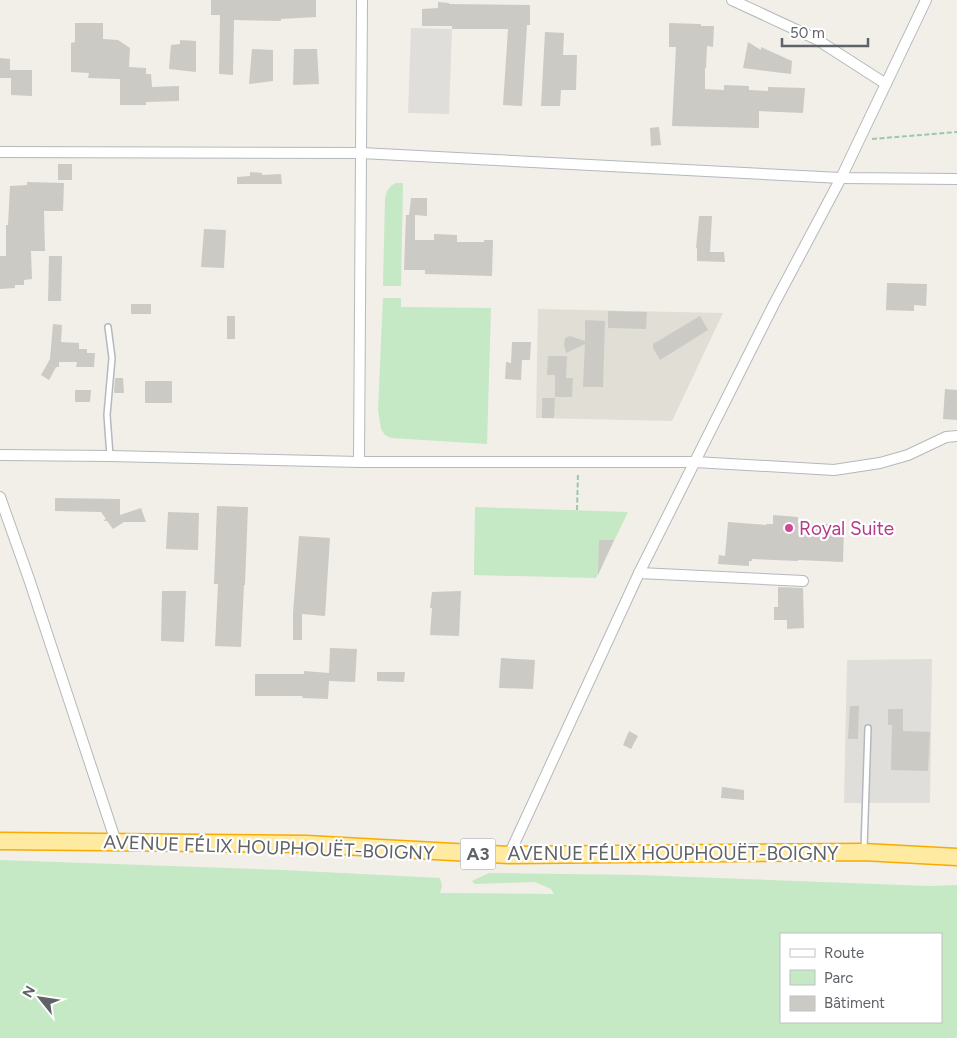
<svg xmlns="http://www.w3.org/2000/svg" width="957" height="1038" font-family="Figtree,sans-serif">
	<rect width="100%" height="100%" fill="#f1efe8"/>
	<g fill="#e0deda">
		<path d="M 411,28 L 452,29 L 449,114 L 408,113 Z"/>
		<path d="M 932,659 L 930,803 L 844,803 L 847,660 Z"/>
	</g>
	<path fill="#e1ded6" d="M 538,309 L 723,313 L 672,421 L 536,418 Z"/>
	<g fill="#c5e8c5" fill-rule="evenodd">
		<path d="M 396,183 L 403,183 L 401,286 L 383,286 L 385,198 C 387,190 389,186 396,183 Z"/>
		<path d="M 383,298 L 401,298 L 401,307 L 491,308 L 487,444 L 391,438 L 385,435 L 381,429 L 378,410 Z"/>
		<path d="M 475,507 L 628,512 L 596,578 L 474,575 Z"/>
		<path d="M 0,860 L 282,870 L 440,878 L 442,886 L 440,893 L 554,894 L 551,889 L 535,882 L 475,884 L 472,881 L 489,873 L 638,875 L 929,886 L 957,885 L 957,1038 L 0,1038 ZM 781,934 L 941,934 L 941,1022 L 781,1022 Z"/>
	</g>
	<g fill="#cccac5">
		<path d="M 211,0 L 316,0 L 316,17 L 281,19 L 281,21 L 234,20 L 233,75 L 219,74 L 220,15 L 211,15 Z"/>
		<path d="M 438,2 L 449,3 L 449,4 L 530,5 L 530,25 L 527,25 L 522,106 L 503,105 L 508,29 L 452,29 L 452,26 L 422,26 L 422,9 L 438,8 Z"/>
		<path d="M 75,23 L 103,23 L 103,39 L 118,40 L 130,48 L 129,67 L 146,68 L 146,74 L 151,74 L 152,87 L 179,86 L 179,101 L 146,102 L 146,105 L 120,105 L 120,79 L 88,78 L 89,73 L 71,72 L 71,43 L 75,42 Z"/>
		<path d="M 669,23 L 701,24 L 701,26 L 714,26 L 713,47 L 707,46 L 706,68 L 705,68 L 705,89 L 724,90 L 724,85 L 749,86 L 749,90 L 768,91 L 768,87 L 805,88 L 803,113 L 759,111 L 759,128 L 672,126 L 676,47 L 669,47 Z"/>
		<path d="M 545,32 L 564,33 L 563,55 L 577,55 L 576,90 L 561,90 L 560,106 L 541,106 Z"/>
		<path d="M 180,40 L 196,41 L 196,72 L 169,69 L 171,45 L 180,44 Z"/>
		<path d="M 748,42 L 761,50 L 761,47 L 792,61 L 791,74 L 743,68 Z"/>
		<path d="M 252,49 L 273,50 L 273,81 L 249,84 Z"/>
		<path d="M 294,49 L 317,49 L 319,84 L 293,85 Z"/>
		<path d="M 0,58 L 10,59 L 10,70 L 32,70 L 32,96 L 11,95 L 11,78 L 0,78 Z"/>
		<path d="M 659,127 L 661,145 L 651,146 L 650,128 Z"/>
		<rect x="58" y="164" width="14" height="16"/>
		<path d="M 250,172 L 262,173 L 262,175 L 281,174 L 282,184 L 237,184 L 237,177 L 250,176 Z"/>
		<path d="M 27,182 L 64,183 L 63,211 L 44,211 L 45,251 L 31,251 L 32,279 L 24,280 L 24,285 L 15,285 L 15,288 L 0,289 L 0,256 L 6,256 L 6,225 L 8,225 L 10,186 L 27,185 Z"/>
		<path d="M 411,198 L 427,198 L 427,216 L 415,215 L 415,240 L 434,240 L 434,234 L 457,235 L 457,242 L 484,242 L 484,240 L 493,240 L 492,276 L 425,274 L 425,270 L 404,270 L 406,215 L 412,215 L 409,215 Z"/>
		<path d="M 699,216 L 712,216 L 710,252 L 724,252 L 725,262 L 697,261 L 697,248 L 696,248 Z"/>
		<path d="M 204,229 L 226,230 L 224,268 L 201,267 Z"/>
		<path d="M 49,256 L 62,256 L 61,301 L 48,301 Z"/>
		<path d="M 887,283 L 927,284 L 926,306 L 914,305 L 914,311 L 886,310 Z"/>
		<rect x="131" y="304" width="20" height="10"/>
		<path d="M 608,311 L 647,312 L 646,329 L 608,328 Z"/>
		<rect x="227" y="316" width="8" height="23"/>
		<path d="M 700,316 L 708,330 L 660,360 L 653,348 L 653,344 Z"/>
		<path d="M 585,320 L 605,321 L 603,387 L 583,387 L 585,344 L 566,353 L 564,345 L 565,338 L 570,336 L 585,341 Z"/>
		<path d="M 53,324 L 62,325 L 61,342 L 79,343 L 79,349 L 87,349 L 87,353 L 95,353 L 94,367 L 76,367 L 77,362 L 59,362 L 59,367 L 56,367 L 49,380 L 41,375 L 50,359 Z"/>
		<path d="M 512,342 L 531,342 L 530,360 L 522,360 L 521,380 L 505,379 L 506,362 L 511,363 Z"/>
		<path d="M 548,356 L 567,356 L 566,378 L 573,378 L 572,397 L 555,397 L 555,375 L 547,375 Z"/>
		<path d="M 115,378 L 123,378 L 124,393 L 114,393 Z"/>
		<rect x="145" y="381" width="27" height="22"/>
		<path d="M 945,389 L 957,390 L 957,420 L 943,419 Z"/>
		<path d="M 75,390 L 91,390 L 90,402 L 75,402 Z"/>
		<path d="M 542,398 L 555,398 L 554,418 L 542,418 Z"/>
		<path d="M 55,498 L 120,499 L 120,515 L 141,508 L 146,522 L 124,522 L 113,529 L 107,521 L 104,521 L 104,520 L 106,519 L 101,512 L 55,511 Z"/>
		<path d="M 217,506 L 248,507 L 245,585 L 244,585 L 241,647 L 215,646 L 218,584 L 214,584 Z"/>
		<path d="M 168,512 L 199,513 L 198,550 L 166,549 Z"/>
		<path d="M 773,515 L 798,517 L 798,523 L 844,525 L 843,562 L 798,560 L 798,561 L 752,559 L 752,561 L 749,561 L 749,566 L 718,564 L 719,555 L 725,556 L 728,522 L 766,525 L 766,524 L 773,524 Z"/>
		<path d="M 299,536 L 330,538 L 325,616 L 302,614 L 302,640 L 293,640 L 293,613 Z"/>
		<path d="M 599,540 L 614,540 L 598,575 Z"/>
		<path d="M 778,587 L 803,588 L 804,628 L 787,629 L 787,620 L 774,620 L 774,607 L 778,607 Z"/>
		<path d="M 162,591 L 186,591 L 184,642 L 161,641 Z"/>
		<path d="M 461,591 L 459,636 L 430,635 L 432,608 L 430,608 L 432,592 Z"/>
		<path d="M 330,648 L 357,649 L 355,682 L 329,681 L 328,699 L 302,698 L 303,696 L 255,696 L 255,674 L 304,674 L 304,671 L 329,673 Z"/>
		<path d="M 501,658 L 535,660 L 533,689 L 499,688 Z"/>
		<path d="M 377,672 L 405,672 L 404,682 L 377,681 Z"/>
		<path d="M 850,706 L 859,706 L 858,739 L 848,739 Z"/>
		<path d="M 888,709 L 903,709 L 903,731 L 930,732 L 928,771 L 891,770 L 892,725 L 888,725 Z"/>
		<path d="M 629,731 L 638,736 L 631,749 L 623,745 Z"/>
		<path d="M 722,787 L 744,790 L 744,800 L 721,798 Z"/>
	</g>
	<g fill="none" stroke-linecap="round" stroke-linejoin="round">
		<defs>
			<g id="service">
				<path d="M 108,327 L 112,358 L 107,415 L 110,456"/>
				<path d="M 864,849 L 868,728"/>
			</g>
			<g id="minor">
				<path d="M 732,0 L 816,39 L 886,84"/>
				<path d="M 0,152 L 361,153 L 841,178 L 957,179"/>
				<path d="M 0,455 L 110,456 L 359,462 L 695,462 L 834,470 L 880,463 L 908,455 L 946,437 L 957,436"/>
				<path d="M 359,462 L 362,0"/>
				<path d="M 0,497 L 29,579 L 116,842"/>
				<path d="M 639,573 L 803,581"/>
				<path d="M 509,855 L 639,573 L 774,304 L 841,178 L 926,0"/>
			</g>
			<path id="trunk" d="M 0,841 L 306,844 L 509,855 L 863,852 L 957,857"/>
		</defs>
		<use href="#service" stroke="#b5b8bc" stroke-width="8"/>
		<use href="#minor" stroke="#b5b8bc" stroke-width="12"/>
		<use href="#trunk" stroke="#f9ab00" stroke-width="19"/>
		<g stroke="#9cc7a9" stroke-width="2" stroke-dasharray="5 2.5" stroke-linecap="butt">
			<path d="M 872,139 L 957,132"/>
			<path d="M 577,510 L 578,473"/>
		</g>
		<use href="#service" stroke="#fff" stroke-width="5"/>
		<use href="#minor" stroke="#fff" stroke-width="10"/>
		<use href="#trunk" stroke="#feeaa1" stroke-width="16"/>
	</g>
	<circle fill="#d1479c" stroke="#fff" stroke-width="2" cx="789" cy="528" r="5"/>
	<g text-anchor="middle" stroke-width="4.5" stroke-linejoin="round" paint-order="stroke">
		<rect fill="#fff" stroke="#8f9295" stroke-width="1" x="460.5" y="838.5" width="35" height="31" rx="4"/>
		<g font-size="18" font-weight="bold" fill="#5f6368">
			<text x="478" y="860">A3</text>
		</g>
		<g font-size="19" fill="#b23c85" stroke="#fff" text-anchor="start">
			<text x="799" y="535">Royal Suite</text>
		</g>
		<g font-size="19" fill="#5f6368" stroke="#fff">
			<text transform="translate(269 847) rotate(2)" y="7">AVENUE FÉLIX HOUPHOUËT-BOIGNY</text>
			<text x="673" y="860">AVENUE FÉLIX HOUPHOUËT-BOIGNY</text>
		</g>
	</g>
	<rect x="780" y="933" width="162" height="90" fill="#ffffff" stroke="#bfc1c3"/>
	<rect x="790" y="949" width="25" height="8" fill="#ffffff" stroke="#bfc1c3"/>
	<text x="824" y="958" font-size="15" fill="#5f6368">Route</text>
	<rect x="790" y="970" width="25" height="15" fill="#c5e8c5" stroke="#bfc1c3"/>
	<text x="824" y="983" font-size="15" fill="#5f6368">Parc</text>
	<rect x="790" y="996" width="25" height="15" fill="#cccac5" stroke="#bfc1c3"/>
	<text x="824" y="1008" font-size="15" fill="#5f6368">Bâtiment</text>
	<g transform="translate(40 998) rotate(300)" stroke="#ffffff" stroke-width="4" paint-order="stroke">
	<path d="M0-4L9 19L0 12L-9 19Z" fill="#5f6368"/>
	<text y="-8" font-size="14" font-weight="bold" text-anchor="middle" fill="#5f6368">N</text>
	</g>
	<path d="M782 38v8h86v-8" fill="none" stroke="#5f6368" stroke-width="2.5"/>
	<text x="790" y="38" font-size="15" fill="#5f6368" stroke="#ffffff" stroke-width="4" paint-order="stroke">50 m</text>
</svg>
